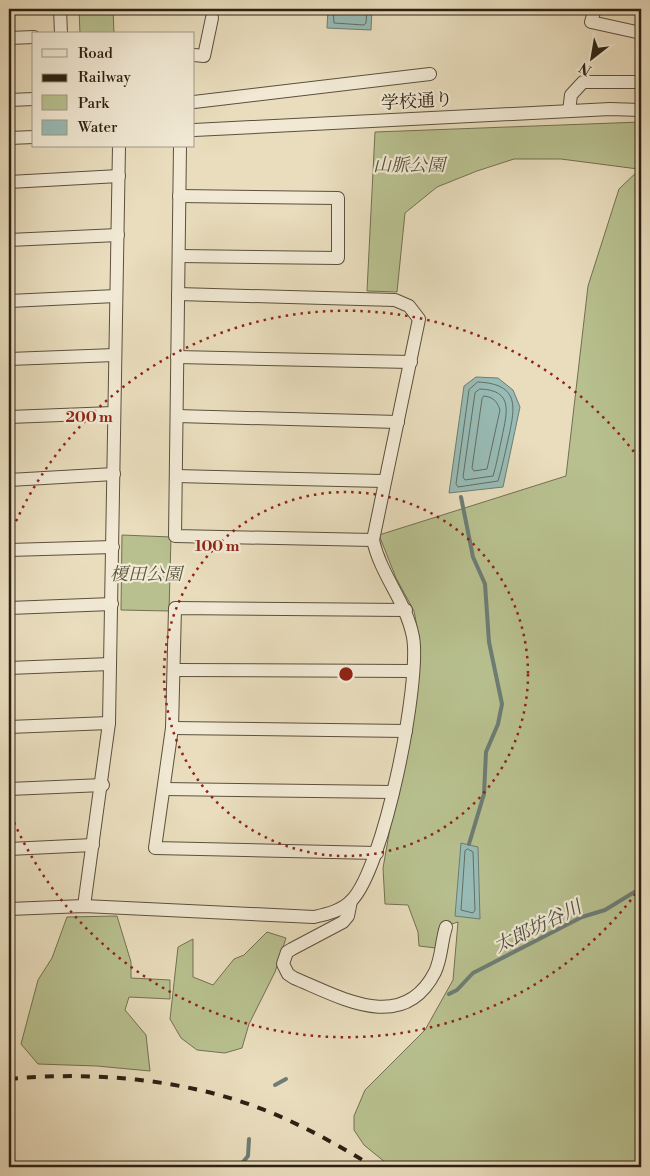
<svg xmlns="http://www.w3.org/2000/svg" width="650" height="1176" font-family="'Libre Bodoni','Noto Serif JP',serif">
	<rect width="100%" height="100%" fill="#e9ddbd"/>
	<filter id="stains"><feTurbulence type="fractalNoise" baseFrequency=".004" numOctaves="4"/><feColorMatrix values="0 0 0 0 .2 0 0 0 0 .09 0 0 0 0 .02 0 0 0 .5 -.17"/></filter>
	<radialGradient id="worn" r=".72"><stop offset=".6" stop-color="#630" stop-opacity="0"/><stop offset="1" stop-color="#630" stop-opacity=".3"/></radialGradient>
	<g fill="#b8c08f" stroke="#727052">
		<path d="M 79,9 L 113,9 L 114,34 L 80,34 Z"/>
		<path d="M 641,122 L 641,166 L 638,169 L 561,159 L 514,159 L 477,171 L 437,187 L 405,213 L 397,292 L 367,291 L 375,132 Z"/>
		<path d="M 641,168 L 641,1167 L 391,1167 L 364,1145 L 354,1130 L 354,1116 L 365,1090 L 425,1030 L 453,980 L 458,922 L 439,928 L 436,948 L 419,946 L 418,932 L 408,905 L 385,904 L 383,868 L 392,817 L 412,732 L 419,637 L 414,611 L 396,578 L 379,535 L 566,476 L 588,286 L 619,189 Z"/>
		<path d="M 122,535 L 171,537 L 169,611 L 121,610 Z"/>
		<path d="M 117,916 L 131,962 L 131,978 L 170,980 L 170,999 L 129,997 L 125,1010 L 146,1035 L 150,1071 L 97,1066 L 38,1064 L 21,1044 L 38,980 L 52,958 L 67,917 Z"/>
		<path d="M 267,932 L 286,938 L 275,972 L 249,1024 L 242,1048 L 225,1053 L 197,1050 L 181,1038 L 170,1019 L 178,947 L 193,939 L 193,977 L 213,985 L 234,959 L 244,955 Z"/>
	</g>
	<g fill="#98bbb5" stroke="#6d7d75">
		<path d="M 328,9 L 372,9 L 371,30 L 327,28 Z"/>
		<path d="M 476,377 L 498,378 L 513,390 L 520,407 L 503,487 L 449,493 L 464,386 Z"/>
		<path d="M 461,843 L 478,847 L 480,919 L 455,916 Z"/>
	</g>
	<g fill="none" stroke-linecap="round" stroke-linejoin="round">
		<g stroke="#626e64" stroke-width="1">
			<path d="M 333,9 L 334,23 L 364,25 L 366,23 L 367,9"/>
			<path d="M 478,382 C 521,384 515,408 508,440 C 505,453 502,468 498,481 L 458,487 L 456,484 L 469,390 Z"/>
			<path d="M 480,389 C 514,390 507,412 502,437 C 499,450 497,463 493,476 L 465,480 L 463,477 L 475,393 Z"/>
			<path d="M 484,396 C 493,397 497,401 500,410 L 487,469 L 474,471 L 472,468 L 482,399 Z"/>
			<path d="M 468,849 L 473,852 L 475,910 L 473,913 L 461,910 L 465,851 Z"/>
		</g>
		<g stroke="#6d7d75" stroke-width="4">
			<path d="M 461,497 L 473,557 L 485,584 L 489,642 L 502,704 L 498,724 L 486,752 L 484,794 L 469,844"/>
			<path d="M 449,994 L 457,990 L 473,973 L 582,917 L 605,910 L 641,888"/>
			<path d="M 275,1085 L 286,1079"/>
			<path d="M 239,1167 L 248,1156 L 249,1139"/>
		</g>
		<defs>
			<g id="minor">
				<path d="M 60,9 L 61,34"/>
				<path d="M 595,9 L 591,22 L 641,33"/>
				<path d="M 9,38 L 34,37"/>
				<path d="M 194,55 L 204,56 L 212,18"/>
				<path d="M 9,100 L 34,99"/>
				<path d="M 194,102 L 430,74"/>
				<path d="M 569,111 L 571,95 L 583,82 L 641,82"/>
				<path d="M 194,130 L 610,109 L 641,110"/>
				<path d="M 9,138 L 34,137"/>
				<path d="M 180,146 L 175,536 L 373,540"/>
				<path d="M 9,182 L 119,176"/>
				<path d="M 9,240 L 118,235"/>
				<path d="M 179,256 L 338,258 L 338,198 L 179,196"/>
				<path d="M 9,301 L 116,296"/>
				<path d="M 177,357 L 411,362"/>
				<path d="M 9,359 L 115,355"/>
				<path d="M 177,416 L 398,422"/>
				<path d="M 9,417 L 113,413"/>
				<path d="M 176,476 L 383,481"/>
				<path d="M 9,480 L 114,474"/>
				<path d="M 9,550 L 113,547"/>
				<path d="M 9,608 L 112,604"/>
				<path d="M 9,668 L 110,664"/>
				<path d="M 174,670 L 413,671"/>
				<path d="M 9,727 L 109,723"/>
				<path d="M 172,728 L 406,731"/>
				<path d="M 9,789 L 103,785"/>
				<path d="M 164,789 L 393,792"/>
				<path d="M 9,849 L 93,845"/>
				<path d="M 377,853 L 155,848 L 172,728 L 175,608 L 406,610"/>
				<path d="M 351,901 L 348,916 L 343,922 L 292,949 L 287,952 L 283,964 L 288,974 L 294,978 C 340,997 403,1035 435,972 C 442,957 441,942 446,927"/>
				<path d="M 84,906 L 109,723 L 119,146"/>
				<path d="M 9,909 L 84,906 L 314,917 C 327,914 341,911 351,901 C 384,869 421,682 413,637 C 406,601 381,576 373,540 L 419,319 L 409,306 L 395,300 L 178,294"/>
			</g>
		</defs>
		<use href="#minor" stroke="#5b503e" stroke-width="14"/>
		<use href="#minor" stroke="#f1e9d4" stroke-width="12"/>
		<path stroke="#2c2114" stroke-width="4" stroke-dasharray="9 9" stroke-linecap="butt" d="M 9,1079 C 93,1071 188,1079 267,1111 C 304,1126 340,1146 374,1167"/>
	</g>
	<g fill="none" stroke="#8f2418" stroke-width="2.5" stroke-dasharray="2.5 5">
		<circle cx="346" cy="674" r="182"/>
		<path d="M640 888A364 364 0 0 1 10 813M10 535A364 364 0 0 1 640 460"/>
	</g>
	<g text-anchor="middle" stroke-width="4.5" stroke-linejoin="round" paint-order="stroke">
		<g font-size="18" fill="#2c2114" stroke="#f1e9d4">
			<text transform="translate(417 101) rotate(-3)" y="6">学校通り</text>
		</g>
		<g font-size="18" font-style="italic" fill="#565139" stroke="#f1e9d4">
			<text x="409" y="171">山脈公園</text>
			<text x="146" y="580">榎田公園</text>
		</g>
		<g font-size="19" font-style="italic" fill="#4c4f44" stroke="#f1e9d4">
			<text transform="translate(537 926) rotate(-26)" y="7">太郎坊谷川</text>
		</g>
	</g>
	<circle cx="346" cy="674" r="8" fill="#8f2418" stroke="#f1e9d4" stroke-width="2.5"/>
	<g font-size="15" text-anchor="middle" font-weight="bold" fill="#8f2418" stroke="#f1e9d4" stroke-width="4.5" stroke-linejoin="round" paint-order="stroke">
		<text x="89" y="422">200 m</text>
		<text x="217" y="551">100 m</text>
	</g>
	<rect width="650" height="1176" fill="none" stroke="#e9ddbd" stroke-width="30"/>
	<rect x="10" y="10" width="630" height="1156" fill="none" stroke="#2c2114" stroke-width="2.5"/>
	<rect x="15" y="15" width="620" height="1146" fill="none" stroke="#2c2114"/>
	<rect x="32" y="32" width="162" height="115" fill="#f1e9d4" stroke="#a29987"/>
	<rect x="42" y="49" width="25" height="8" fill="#f1e9d4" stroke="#a29987"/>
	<text x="78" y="58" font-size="15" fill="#2c2114">Road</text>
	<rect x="42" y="74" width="25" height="8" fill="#2c2114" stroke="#a29987"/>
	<text x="78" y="82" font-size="15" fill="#2c2114">Railway</text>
	<rect x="42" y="95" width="25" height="15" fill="#b8c08f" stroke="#a29987"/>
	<text x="78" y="108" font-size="15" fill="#2c2114">Park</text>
	<rect x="42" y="120" width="25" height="15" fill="#98bbb5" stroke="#a29987"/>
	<text x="78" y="132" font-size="15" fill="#2c2114">Water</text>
	<g transform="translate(592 58) rotate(211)" stroke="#f1e9d4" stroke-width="4" paint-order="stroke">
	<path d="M0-4L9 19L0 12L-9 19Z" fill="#2c2114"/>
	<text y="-8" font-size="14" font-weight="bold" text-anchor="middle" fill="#2c2114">N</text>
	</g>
	<rect width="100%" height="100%" filter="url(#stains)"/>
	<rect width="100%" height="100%" fill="url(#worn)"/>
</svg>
